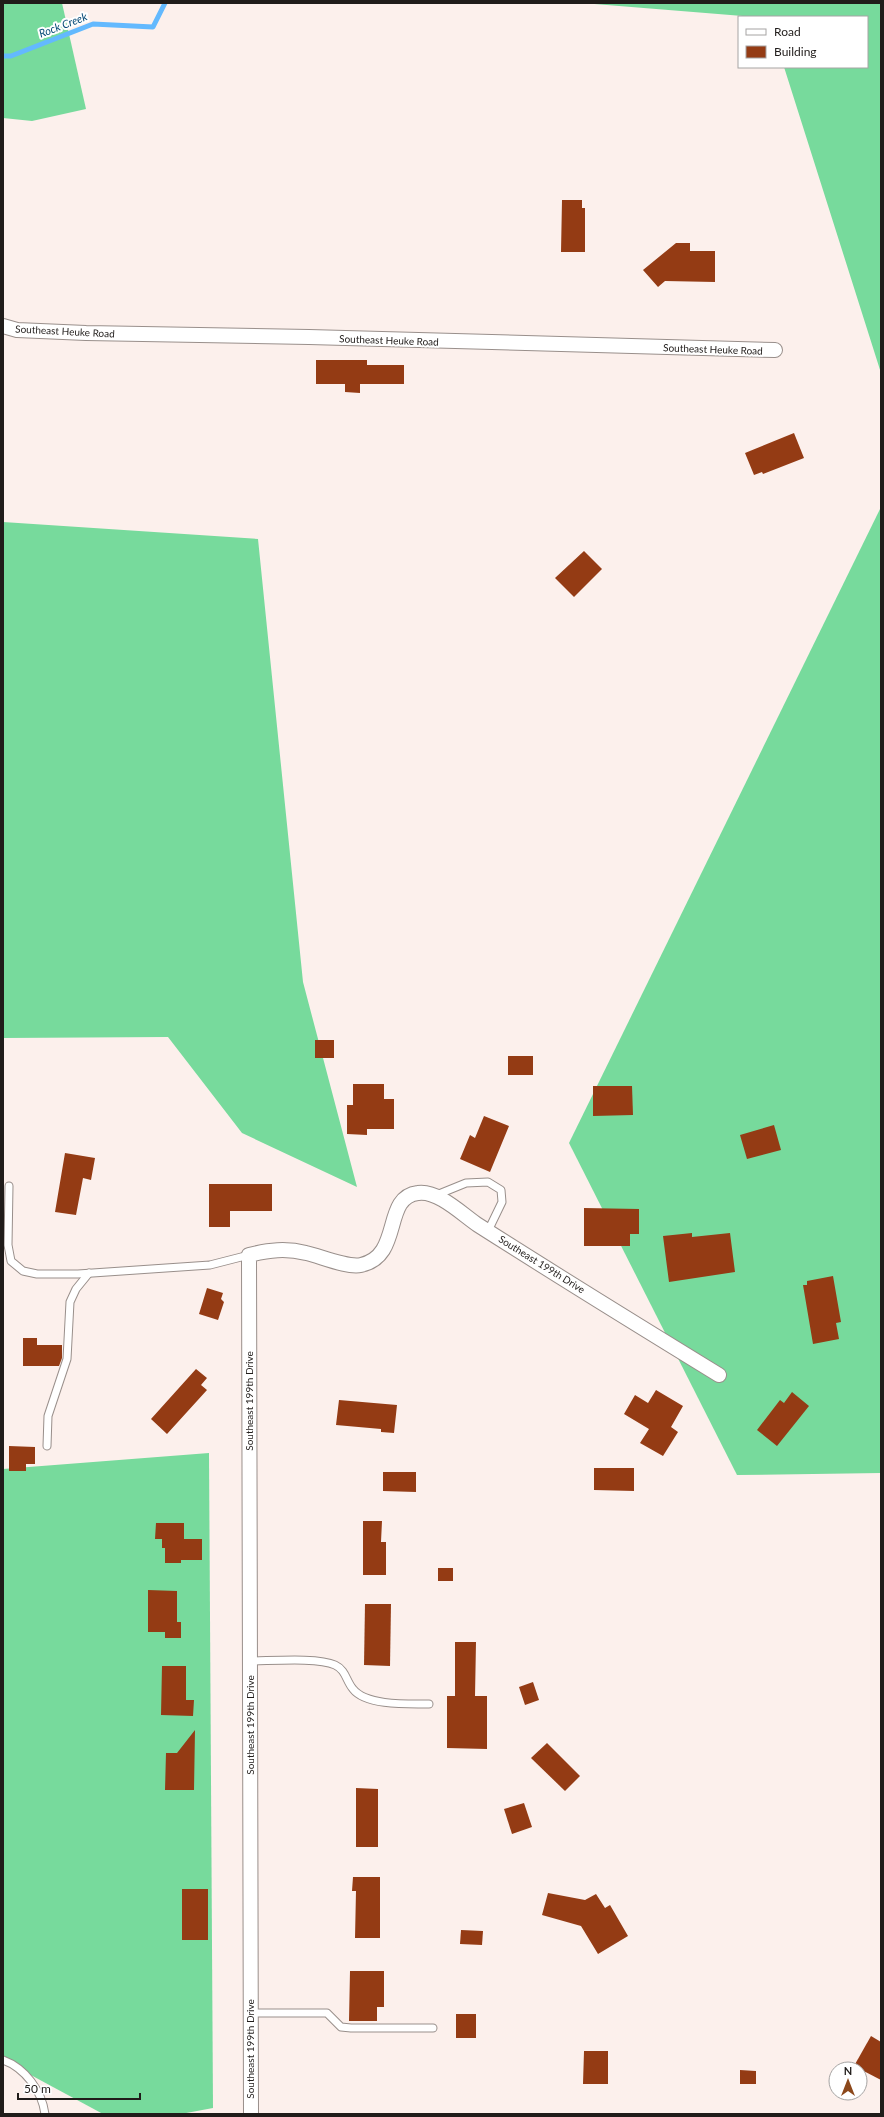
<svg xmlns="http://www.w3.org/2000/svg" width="884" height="2117" font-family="Lato,sans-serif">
	<rect width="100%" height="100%" fill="#fcf0ec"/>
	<g fill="#77da9c">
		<path d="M 3,3 L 62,3 L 86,109 L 32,121 L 3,118 Z"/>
		<path d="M 582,3 L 881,3 L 881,373 L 784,67 L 867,67 L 867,17 L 755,17 Z"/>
		<path d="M 881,507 L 881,1473 L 737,1475 L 569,1143 Z"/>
		<path d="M 3,522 L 258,539 L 303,982 L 357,1187 L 242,1133 L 168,1037 L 3,1038 Z"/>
		<path d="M 209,1453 L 213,2108 L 181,2114 L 103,2114 L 3,2060 L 3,1469 Z"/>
	</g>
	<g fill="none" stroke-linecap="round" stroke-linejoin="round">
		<path stroke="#63b9fe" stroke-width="5" d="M 3,56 L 11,56 L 93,24 L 153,27 L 165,3"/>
	</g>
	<g fill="#943b14">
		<path d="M 562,200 L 582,200 L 582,208 L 585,208 L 585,252 L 561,252 Z"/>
		<path d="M 676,243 L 690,243 L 690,251 L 715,251 L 715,282 L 665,281 L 658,287 L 643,270 Z"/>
		<path d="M 316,360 L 367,360 L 367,365 L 404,365 L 404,384 L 360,384 L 360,393 L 345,392 L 345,384 L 316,384 Z"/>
		<path d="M 794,433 L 804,458 L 763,474 L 762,472 L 754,475 L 745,453 Z"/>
		<path d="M 584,551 L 602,569 L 574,597 L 555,578 Z"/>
		<rect x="315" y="1040" width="19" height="18"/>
		<rect x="508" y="1056" width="25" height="19"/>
		<path d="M 353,1084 L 384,1084 L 384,1099 L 394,1099 L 394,1129 L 367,1129 L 367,1135 L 347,1134 L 347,1105 L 353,1105 Z"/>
		<path d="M 593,1086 L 632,1086 L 633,1115 L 593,1116 Z"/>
		<path d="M 484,1116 L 509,1126 L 490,1172 L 460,1159 L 470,1135 L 475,1138 Z"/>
		<path d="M 774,1125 L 781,1150 L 747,1159 L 740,1135 Z"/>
		<path d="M 65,1153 L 95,1158 L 91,1180 L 83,1178 L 76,1215 L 55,1212 Z"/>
		<path d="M 209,1184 L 272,1184 L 272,1211 L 230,1211 L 230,1227 L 209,1227 Z"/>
		<path d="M 584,1208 L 639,1209 L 639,1234 L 630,1234 L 630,1246 L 584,1246 Z"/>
		<path d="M 692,1233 L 692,1237 L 730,1233 L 735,1272 L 669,1282 L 663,1236 Z"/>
		<path d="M 833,1276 L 841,1322 L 836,1323 L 839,1339 L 813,1344 L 803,1285 L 807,1285 L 807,1281 Z"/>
		<path d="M 207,1288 L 223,1293 L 221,1299 L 224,1302 L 218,1320 L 199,1314 Z"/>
		<path d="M 23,1338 L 37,1338 L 37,1345 L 62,1345 L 62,1358 L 59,1366 L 23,1366 Z"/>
		<path d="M 196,1369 L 207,1378 L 201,1385 L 207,1390 L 167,1434 L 151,1419 Z"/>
		<path d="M 656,1390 L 683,1406 L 671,1427 L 678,1432 L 663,1456 L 640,1443 L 649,1429 L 624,1414 L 635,1395 L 648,1403 Z"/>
		<path d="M 792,1392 L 809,1406 L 777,1446 L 757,1430 L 780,1400 L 784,1403 Z"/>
		<path d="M 339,1400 L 397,1405 L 394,1433 L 381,1432 L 381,1429 L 336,1425 Z"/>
		<path d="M 9,1446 L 35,1447 L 35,1464 L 26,1464 L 26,1471 L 9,1471 Z"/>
		<path d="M 594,1468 L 634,1468 L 634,1491 L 594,1490 Z"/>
		<path d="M 383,1472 L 416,1472 L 416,1492 L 383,1491 Z"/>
		<path d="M 363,1521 L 382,1521 L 381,1542 L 386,1542 L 386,1575 L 363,1575 Z"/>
		<path d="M 156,1523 L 184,1523 L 184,1539 L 202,1539 L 202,1560 L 181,1560 L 181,1563 L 165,1563 L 165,1548 L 162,1548 L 162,1539 L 155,1539 Z"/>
		<rect x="438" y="1568" width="15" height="13"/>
		<path d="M 148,1590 L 177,1591 L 177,1622 L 181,1622 L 181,1638 L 165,1638 L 165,1632 L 148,1632 Z"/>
		<path d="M 365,1604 L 391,1604 L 390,1666 L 364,1665 Z"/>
		<path d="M 455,1642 L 476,1642 L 475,1696 L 487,1696 L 487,1749 L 447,1748 L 447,1696 L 455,1696 Z"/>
		<path d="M 162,1666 L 186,1666 L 186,1700 L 194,1700 L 193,1716 L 161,1715 Z"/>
		<path d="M 533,1682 L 539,1700 L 525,1705 L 519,1687 Z"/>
		<path d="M 195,1730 L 194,1790 L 165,1790 L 166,1753 L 177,1753 Z"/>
		<path d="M 547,1743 L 580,1776 L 565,1791 L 531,1758 Z"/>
		<path d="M 356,1788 L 378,1789 L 378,1847 L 356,1847 Z"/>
		<path d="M 524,1803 L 532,1827 L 512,1834 L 504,1809 Z"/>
		<path d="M 353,1877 L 380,1877 L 380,1938 L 355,1938 L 356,1891 L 352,1891 Z"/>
		<rect x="182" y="1889" width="26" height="51"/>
		<path d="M 548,1893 L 585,1900 L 596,1894 L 605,1908 L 610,1905 L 628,1936 L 598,1954 L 581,1926 L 542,1915 Z"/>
		<path d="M 461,1930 L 483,1931 L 482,1945 L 460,1944 Z"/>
		<path d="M 350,1971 L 384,1971 L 384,2007 L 377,2007 L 377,2021 L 349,2021 Z"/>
		<rect x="456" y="2014" width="20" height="24"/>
		<path d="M 871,2036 L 881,2042 L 881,2080 L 854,2066 Z"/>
		<path d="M 584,2051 L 608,2051 L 608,2084 L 583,2084 Z"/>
		<path d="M 740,2070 L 756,2071 L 756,2084 L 740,2084 Z"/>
	</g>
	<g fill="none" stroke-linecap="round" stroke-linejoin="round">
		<defs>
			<g id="service">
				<path d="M 9,1186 L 8,1245 L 11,1261 L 23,1271 L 37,1274 L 78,1274 L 210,1265 L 249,1255"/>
				<path d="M 434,1196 L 466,1183 L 488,1182 L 501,1190 L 502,1202 L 488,1231"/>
				<path d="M 47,1446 L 48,1416 L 67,1359 L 70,1302 L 76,1289 L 89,1273"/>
				<path d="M 250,1661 C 270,1661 318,1657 335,1665 C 346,1670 346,1681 353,1689 C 366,1706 409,1704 429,1704"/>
				<path d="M 250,2013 L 327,2013 L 341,2027 L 351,2028 L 433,2028"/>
				<path d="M 3,2060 C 25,2068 42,2091 45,2114"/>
			</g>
			<g id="minor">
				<path d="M 3,326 L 17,330 L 86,333 L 309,337 L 775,350"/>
				<path d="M 251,2114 L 249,1255 C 269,1250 286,1248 306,1253 C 320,1256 347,1268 361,1265 C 403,1256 382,1197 418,1193 C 438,1190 463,1215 478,1225 C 558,1276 639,1326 719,1375"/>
			</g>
		</defs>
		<use href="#service" stroke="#998f8b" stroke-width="9"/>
		<use href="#minor" stroke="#998f8b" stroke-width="16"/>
		<use href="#service" stroke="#fff" stroke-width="7"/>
		<use href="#minor" stroke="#fff" stroke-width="14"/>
	</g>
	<g text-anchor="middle" stroke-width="4" stroke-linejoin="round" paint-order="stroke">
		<g font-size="10" fill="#201c1a" stroke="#fff">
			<text transform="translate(65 331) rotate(3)" y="4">Southeast Heuke Road</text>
			<text transform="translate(389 340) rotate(2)" y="4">Southeast Heuke Road</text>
			<text transform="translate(713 349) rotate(2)" y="4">Southeast Heuke Road</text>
			<text transform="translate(542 1264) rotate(32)" y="4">Southeast 199th Drive</text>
			<text transform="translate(249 1401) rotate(-90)" y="4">Southeast 199th Drive</text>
			<text transform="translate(250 1725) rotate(-90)" y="4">Southeast 199th Drive</text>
			<text transform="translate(250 2049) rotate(-90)" y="4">Southeast 199th Drive</text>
		</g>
		<g font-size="11" font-style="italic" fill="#094c78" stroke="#fff">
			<text transform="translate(63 25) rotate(-21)" y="4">Rock Creek</text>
		</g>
	</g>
	<rect width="884" height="2117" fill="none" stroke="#201c1a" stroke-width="8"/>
	<rect x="738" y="16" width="130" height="52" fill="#ffffff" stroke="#a6a4a3"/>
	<rect x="746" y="29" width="20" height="6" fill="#ffffff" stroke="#a6a4a3"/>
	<text x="774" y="36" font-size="12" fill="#201c1a">Road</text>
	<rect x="746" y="46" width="20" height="12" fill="#943b14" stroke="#a6a4a3"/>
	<text x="774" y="56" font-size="12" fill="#201c1a">Building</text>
	<g transform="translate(848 2081)"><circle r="19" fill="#ffffff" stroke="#a6a4a3"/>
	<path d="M0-3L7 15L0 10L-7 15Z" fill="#8c481b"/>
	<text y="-6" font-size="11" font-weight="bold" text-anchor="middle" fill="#201c1a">N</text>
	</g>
	<path d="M18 2093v6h122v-6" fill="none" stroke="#201c1a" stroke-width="2"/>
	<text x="24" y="2093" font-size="12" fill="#201c1a" stroke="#ffffff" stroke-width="3" paint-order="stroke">50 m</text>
</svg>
